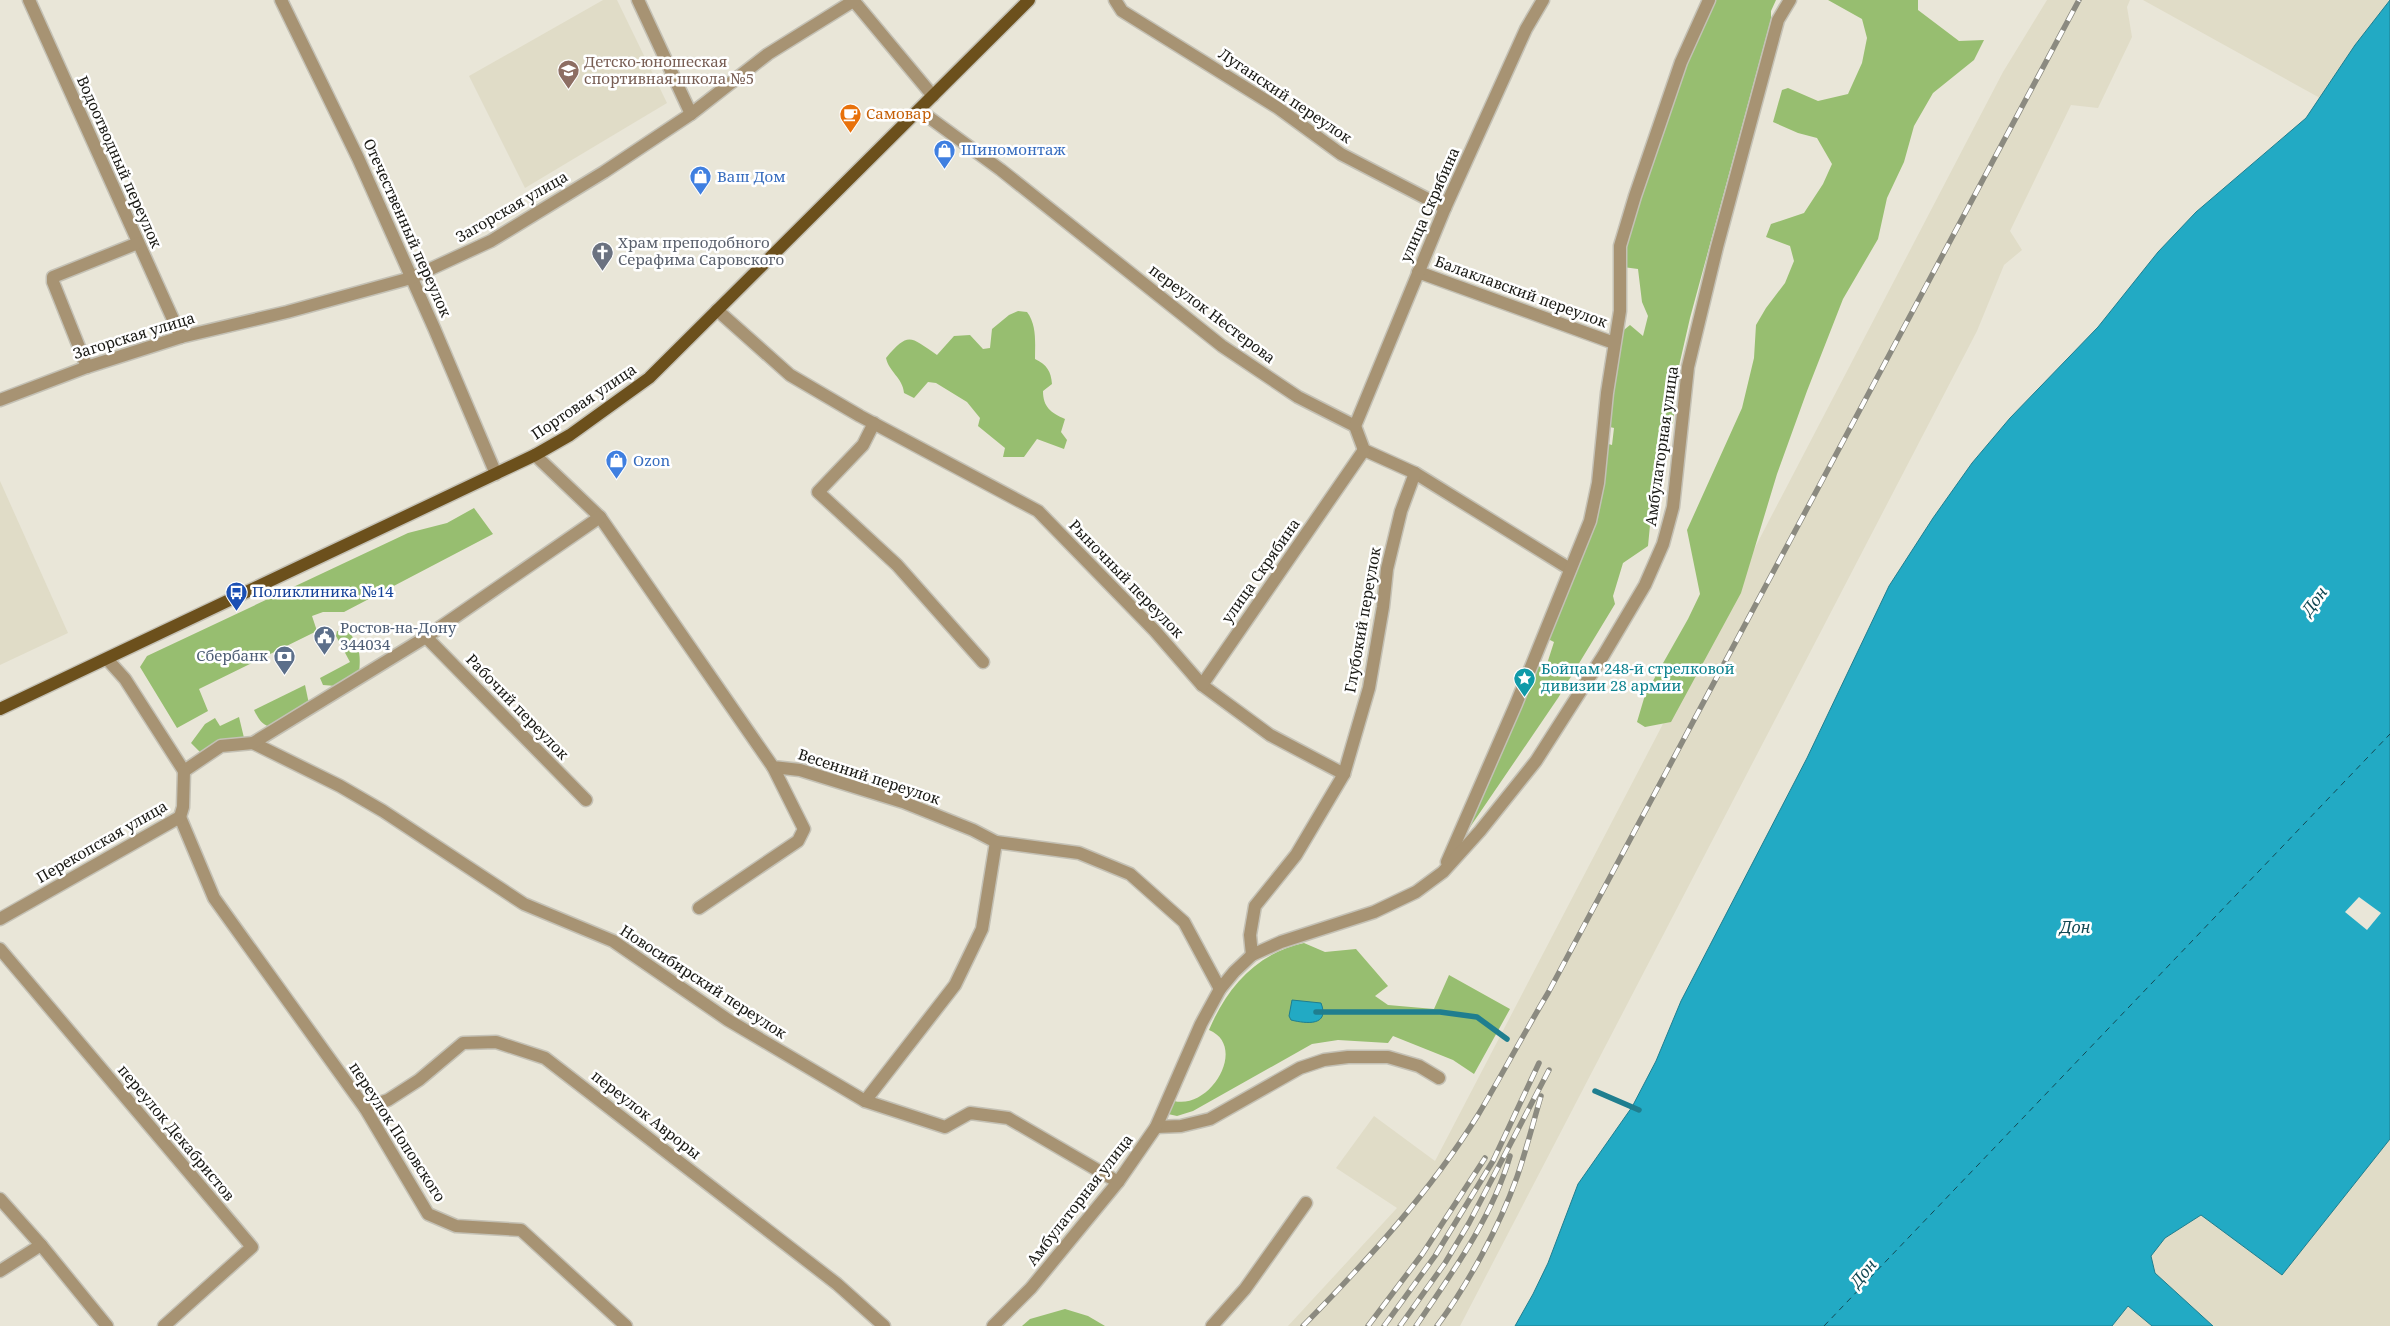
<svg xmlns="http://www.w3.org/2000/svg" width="2390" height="1326" font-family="'Noto Serif',serif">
	<rect width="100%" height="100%" fill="#e9e6d8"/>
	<g fill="#e0dcc7">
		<path d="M 603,0 L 617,0 L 667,103 L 525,188 L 469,76 Z"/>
		<path d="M 2047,0 L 2130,0 L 2127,7 L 2132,37 L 2098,108 L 2071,105 L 2010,231 L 2022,250 L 2004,265 L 1977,331 L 1460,1326 L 1288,1326 L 1397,1208 L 1336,1168 L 1374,1116 L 1435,1161 L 2003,72 Z"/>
		<path d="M 2143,0 L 2389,0 L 2320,98 Z"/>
		<path d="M 0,481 L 68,633 L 0,665 Z"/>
		<path d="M 2390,1139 L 2390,1326 L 2213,1326 L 2155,1273 L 2151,1256 L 2165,1238 L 2201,1215 L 2282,1275 Z"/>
		<path d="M 2128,1306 L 2152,1326 L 2112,1326 Z"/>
	</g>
	<g fill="#97be70">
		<path d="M 1713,0 L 1776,0 L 1771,11 L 1771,19 L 1690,318 L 1679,366 L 1673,423 L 1658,442 L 1648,546 L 1623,563 L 1613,596 L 1615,604 L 1558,698 L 1466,833 L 1535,666 L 1546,667 L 1554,642 L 1546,638 L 1573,571 L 1605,443 L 1612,445 L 1614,428 L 1606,426 L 1619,334 L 1630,325 L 1643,336 L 1648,316 L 1642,302 L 1638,269 L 1623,267 L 1623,247 L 1684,64 Z"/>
		<path d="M 1828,0 L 1918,0 L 1918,10 L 1959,41 L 1984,40 L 1974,60 L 1933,93 L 1914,126 L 1904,162 L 1887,198 L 1878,239 L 1843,299 L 1807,391 L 1777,474 L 1741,593 L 1671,722 L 1645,727 L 1637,722 L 1645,695 L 1688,619 L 1700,594 L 1687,530 L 1742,408 L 1754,358 L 1756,325 L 1766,308 L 1785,283 L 1794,261 L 1790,246 L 1766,237 L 1771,224 L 1804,213 L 1823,184 L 1832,164 L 1817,138 L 1798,133 L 1773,122 L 1782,90 L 1788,88 L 1818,101 L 1848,94 L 1862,63 L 1867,38 L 1862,19 Z"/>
		<path d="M 1018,311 L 1027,312 C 1037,325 1035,343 1035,359 C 1047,365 1051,371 1052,384 L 1043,391 C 1043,407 1051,413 1065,419 L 1061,432 L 1067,440 L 1064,449 L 1037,439 L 1024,457 L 1003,457 L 1005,448 L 978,426 L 980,418 L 967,402 L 936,383 L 928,382 L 914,398 L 904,393 C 903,378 889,372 886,358 C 909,331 910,337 937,355 L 954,336 L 970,335 L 983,349 L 990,348 L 992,329 L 1009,315 Z"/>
		<path d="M 474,508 L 493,534 L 344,612 L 323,612 L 312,616 L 317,631 L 199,689 L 208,711 L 177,728 L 140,667 L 147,656 L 408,533 L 447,523 Z"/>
		<path d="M 337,631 L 349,632 C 360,646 361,656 359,674 L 336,686 L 323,685 L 320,678 L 350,662 L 336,636 Z"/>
		<path d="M 305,685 L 309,704 L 270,727 C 261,724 258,718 254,710 Z"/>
		<path d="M 239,717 L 245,742 L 203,755 L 191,743 L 205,724 L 215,718 L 220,726 Z"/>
		<path d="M 1304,943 L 1325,952 L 1356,949 L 1388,986 L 1375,996 L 1388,1005 L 1434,1009 L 1449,975 L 1510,1009 L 1474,1074 L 1453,1060 L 1393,1036 L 1388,1043 L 1338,1040 L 1312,1044 L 1193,1111 L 1177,1116 L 1168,1114 L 1174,1101 C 1211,1110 1248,1046 1209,1030 C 1227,987 1257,953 1304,943 Z"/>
		<path d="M 1065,1309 L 1088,1316 L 1105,1326 L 1022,1326 L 1030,1319 Z"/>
	</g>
	<g fill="#22aac4" stroke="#1f7e8f">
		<path d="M 2390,0 L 2390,1139 L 2282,1275 L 2201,1215 L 2165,1238 L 2151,1256 L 2155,1273 L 2213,1326 L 2152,1326 L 2128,1306 L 2112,1326 L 1515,1326 L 1533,1294 L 1548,1263 L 1578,1184 L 1632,1107 L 1656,1061 L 1681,1001 L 1807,758 L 1889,586 L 1933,518 L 1972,463 L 2010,418 L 2098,327 L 2158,252 L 2196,212 L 2306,118 L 2355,45 Z"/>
		<path d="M 1292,1000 L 1321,1003 C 1330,1026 1307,1024 1291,1020 L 1289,1016 Z"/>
	</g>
	<path fill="#e9e6d8" d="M 2359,897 L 2381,913 L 2367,930 L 2345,912 Z"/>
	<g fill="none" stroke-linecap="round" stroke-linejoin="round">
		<g stroke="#1f7e8f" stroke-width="5.5">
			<path d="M 1316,1012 L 1440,1012 L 1477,1017 L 1507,1039"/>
			<path d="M 1595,1091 L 1639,1110"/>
		</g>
		<path stroke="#134954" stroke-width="1" stroke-dasharray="6 5" stroke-linecap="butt" d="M 1824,1326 L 2390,734"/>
		<defs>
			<g id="street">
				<path d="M 29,0 L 181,337"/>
				<path d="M 281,0 L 358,158 L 434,328 L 496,474"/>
				<path d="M 638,0 L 691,114"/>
				<path d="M 853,0 L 933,96"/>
				<path d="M 1115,0 L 1122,11 L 1278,108 L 1341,154 L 1445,208"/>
				<path d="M 919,110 L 1001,170 L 1222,346 L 1298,397 L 1355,426 L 1364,450 L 1415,473 L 1570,569"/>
				<path d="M 1418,272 L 1614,343"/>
				<path d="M 717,310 L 790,375 L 860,416 L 1038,511 L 1155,631 L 1202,685 L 1270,735 L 1344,774"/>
				<path d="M 87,367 L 53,282 L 53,277 L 138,243"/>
				<path d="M 0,400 L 87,367 L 181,337 L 287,312 L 411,278 L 491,241 L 604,172 L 691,114 L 768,54 L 855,0"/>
				<path d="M 874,423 L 863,445 L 818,492 L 897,565 L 983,662"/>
				<path d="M 1355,426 L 1445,208 L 1526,29 L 1543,0"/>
				<path d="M 535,455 L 600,517 L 773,767 L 800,770 L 903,802 L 973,830 L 996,842 L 1079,853 L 1130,874 L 1184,922 L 1220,989"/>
				<path d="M 426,637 L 586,800"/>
				<path d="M 107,659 L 125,679 L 184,771"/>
				<path d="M 1202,685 L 1364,450"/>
				<path d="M 253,743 L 340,786 L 383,811 L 524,904 L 613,941 L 728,1020 L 865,1101 L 945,1127 L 970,1113 L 1008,1118 L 1118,1182"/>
				<path d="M 184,771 L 221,746 L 253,743 L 426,637 L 600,517"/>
				<path d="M 180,817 L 214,898 L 365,1108 L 428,1214 L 456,1226 L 521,1230 L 626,1326"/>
				<path d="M 1447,862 L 1516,704 L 1590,521 L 1598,483 L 1607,393 L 1620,311 L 1620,246 L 1635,196 L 1681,62 L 1709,0"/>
				<path d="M 699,908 L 798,841 L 804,829 L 773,767"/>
				<path d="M 0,919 L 180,817 L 183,807 L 184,771"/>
				<path d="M 0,949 L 252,1247 L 164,1326"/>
				<path d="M 1252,955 L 1250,935 L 1255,906 L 1296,855 L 1344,774 L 1369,688 L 1383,607 L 1387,569 L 1401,511 L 1415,473"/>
				<path d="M 865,1101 L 955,985 L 982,929 L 996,842"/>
				<path d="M 365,1108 L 388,1100 L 419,1080 L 463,1043 L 496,1042 L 545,1058 L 837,1284 L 884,1326"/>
				<path d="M 1156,1127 L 1181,1126 L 1210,1119 L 1300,1068 L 1324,1060 L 1348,1057 L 1388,1057 L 1419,1066 L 1439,1078"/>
				<path d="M 0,1199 L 41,1245 L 107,1326"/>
				<path d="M 0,1271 L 41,1245"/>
				<path d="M 993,1326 L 1031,1288 L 1118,1182 L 1156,1127 L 1201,1024 L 1220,989 L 1234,972 L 1252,955 L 1281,942 L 1374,912 L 1416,892 L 1443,872 L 1480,831 L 1536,761 L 1603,656 L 1645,585 L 1663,544 L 1673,507 L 1688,367 L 1717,247 L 1778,20 L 1790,0"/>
				<path d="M 1212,1326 L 1245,1289 L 1306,1203"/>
			</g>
			<path id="primary" d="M 0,709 L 535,455 L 570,435 L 649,378 L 1029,0"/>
		</defs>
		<use href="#street" stroke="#c4c1b5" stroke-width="15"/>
		<use href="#primary" stroke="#c4c1b5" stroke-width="15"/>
		<use href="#street" stroke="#a79373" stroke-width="12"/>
		<use href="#primary" stroke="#6c501c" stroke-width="12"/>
		<defs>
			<g id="rail">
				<path d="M 1303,1326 C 1366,1262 1430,1192 1478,1115 C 1502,1075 1524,1033 1548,993 L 2079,0"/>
				<path d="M 1368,1326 L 1423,1253 L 1485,1158"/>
				<path d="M 1384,1326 L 1435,1256 L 1493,1161 L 1539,1063"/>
				<path d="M 1400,1326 L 1445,1263 L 1469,1223 L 1549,1070"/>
				<path d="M 1416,1326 C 1452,1273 1492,1218 1510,1156"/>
				<path d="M 1437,1326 C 1469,1283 1499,1227 1517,1177 C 1526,1151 1533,1123 1541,1096"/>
			</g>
		</defs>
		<use href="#rail" stroke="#8b8a80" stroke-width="5.5"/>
		<use href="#rail" stroke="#fff" stroke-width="4" stroke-dasharray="11" stroke-linecap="butt"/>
	</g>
	<defs>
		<symbol id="school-pin" viewBox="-11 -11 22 30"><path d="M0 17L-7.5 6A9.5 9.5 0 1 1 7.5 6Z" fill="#8d6e63" stroke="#fff"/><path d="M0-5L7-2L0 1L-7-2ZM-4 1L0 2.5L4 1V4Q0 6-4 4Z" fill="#fff"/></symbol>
		<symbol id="cafe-pin" viewBox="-11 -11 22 30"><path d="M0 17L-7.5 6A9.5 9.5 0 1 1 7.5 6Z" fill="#e8710a" stroke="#fff"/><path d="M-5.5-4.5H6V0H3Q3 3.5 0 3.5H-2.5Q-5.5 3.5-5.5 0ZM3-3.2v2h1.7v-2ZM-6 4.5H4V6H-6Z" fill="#fff"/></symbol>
		<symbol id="shop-pin" viewBox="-11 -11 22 30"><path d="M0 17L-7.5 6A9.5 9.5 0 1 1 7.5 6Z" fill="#3f7fe0" stroke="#fff"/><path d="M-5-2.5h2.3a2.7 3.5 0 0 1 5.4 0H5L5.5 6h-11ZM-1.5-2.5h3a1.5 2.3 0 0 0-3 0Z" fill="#fff"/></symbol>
		<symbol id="church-pin" viewBox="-11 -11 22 30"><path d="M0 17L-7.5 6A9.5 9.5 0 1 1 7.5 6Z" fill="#6b7280" stroke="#fff"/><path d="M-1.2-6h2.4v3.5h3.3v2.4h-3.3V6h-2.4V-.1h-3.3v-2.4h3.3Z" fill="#fff"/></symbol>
		<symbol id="bus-pin" viewBox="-11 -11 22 30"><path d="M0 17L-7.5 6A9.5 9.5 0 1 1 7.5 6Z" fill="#1a4fb4" stroke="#fff"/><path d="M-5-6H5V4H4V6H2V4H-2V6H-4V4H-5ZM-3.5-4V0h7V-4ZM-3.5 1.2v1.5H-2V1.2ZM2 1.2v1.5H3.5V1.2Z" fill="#fff"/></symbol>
		<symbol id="civic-pin" viewBox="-11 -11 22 30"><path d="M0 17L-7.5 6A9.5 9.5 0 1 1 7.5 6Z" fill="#5c6f8a" stroke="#fff"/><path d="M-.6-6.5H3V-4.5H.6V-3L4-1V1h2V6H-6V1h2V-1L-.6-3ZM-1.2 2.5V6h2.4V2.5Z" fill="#fff"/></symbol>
		<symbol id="bank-pin" viewBox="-11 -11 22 30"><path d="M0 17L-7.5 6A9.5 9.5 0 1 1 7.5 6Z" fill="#5c6f8a" stroke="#fff"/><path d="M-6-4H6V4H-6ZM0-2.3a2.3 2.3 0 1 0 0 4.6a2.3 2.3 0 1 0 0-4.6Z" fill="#fff"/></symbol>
		<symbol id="sight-pin" viewBox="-11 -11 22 30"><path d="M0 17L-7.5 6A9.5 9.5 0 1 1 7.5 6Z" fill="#0f9aa8" stroke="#fff"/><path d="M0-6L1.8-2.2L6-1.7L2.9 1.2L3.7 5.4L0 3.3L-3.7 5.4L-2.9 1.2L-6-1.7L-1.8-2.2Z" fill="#fff"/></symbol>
	</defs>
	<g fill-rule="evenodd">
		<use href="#school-pin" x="556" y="58" width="25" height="34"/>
		<use href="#cafe-pin" x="838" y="102" width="25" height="34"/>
		<use href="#shop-pin" x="932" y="138" width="25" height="34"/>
		<use href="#shop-pin" x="688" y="164" width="25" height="34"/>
		<use href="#church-pin" x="590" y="240" width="25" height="34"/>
		<use href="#shop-pin" x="604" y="448" width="25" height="34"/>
		<use href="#bus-pin" x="224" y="580" width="25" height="34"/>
		<use href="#civic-pin" x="312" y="624" width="25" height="34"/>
		<use href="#bank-pin" x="272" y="644" width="25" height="34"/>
		<use href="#sight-pin" x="1512" y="666" width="25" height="34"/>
	</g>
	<g text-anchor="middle" stroke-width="5" stroke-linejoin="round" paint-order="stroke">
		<g font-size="15" fill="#785e54" stroke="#fff" text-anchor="start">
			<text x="584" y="67">Детско-юношеская<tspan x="584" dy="17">спортивная школа №5</tspan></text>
		</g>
		<g font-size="15" fill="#191914" stroke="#fff">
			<text transform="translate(1285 96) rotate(34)" y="5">Луганский переулок</text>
			<text transform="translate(119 162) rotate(66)" y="5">Водоотводный переулок</text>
			<text transform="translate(1430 205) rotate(-66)" y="5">улица Скрябина</text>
			<text transform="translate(512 207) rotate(-30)" y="5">Загорская улица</text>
			<text transform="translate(407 228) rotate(66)" y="5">Отечественный переулок</text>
			<text transform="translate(1521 292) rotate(20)" y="5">Балаклавский переулок</text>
			<text transform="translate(1212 314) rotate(37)" y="5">переулок Нестерова</text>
			<text transform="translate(134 336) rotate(-17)" y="5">Загорская улица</text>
			<text transform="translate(584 402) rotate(-34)" y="5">Портовая улица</text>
			<text transform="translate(1662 446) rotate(-82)" y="5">Амбулаторная улица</text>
			<text transform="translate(1261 571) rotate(-55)" y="5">улица Скрябина</text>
			<text transform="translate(1126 579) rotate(46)" y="5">Рыночный переулок</text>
			<text transform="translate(1363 620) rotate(-80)" y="5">Глубокий переулок</text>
			<text transform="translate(517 707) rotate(46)" y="5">Рабочий переулок</text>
			<text transform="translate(869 777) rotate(18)" y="5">Весенний переулок</text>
			<text transform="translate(102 842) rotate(-30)" y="5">Перекопская улица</text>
			<text transform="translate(703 982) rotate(33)" y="5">Новосибирский переулок</text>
			<text transform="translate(646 1115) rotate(38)" y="5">переулок Авроры</text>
			<text transform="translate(397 1132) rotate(57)" y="5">переулок Поповского</text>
			<text transform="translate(176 1133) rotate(50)" y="5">переулок Декабристов</text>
			<text transform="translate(1080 1200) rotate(-52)" y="5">Амбулаторная улица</text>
		</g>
		<g font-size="15" fill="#c56008" stroke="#fff" text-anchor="start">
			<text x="866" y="119">Самовар</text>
		</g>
		<g font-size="15" fill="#366cbe" stroke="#fff" text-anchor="start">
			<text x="961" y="155">Шиномонтаж</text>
			<text x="717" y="182">Ваш Дом</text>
			<text x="633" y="466">Ozon</text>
		</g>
		<g font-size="15" fill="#5b616d" stroke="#fff" text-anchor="start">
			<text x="618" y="248">Храм преподобного<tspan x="618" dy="17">Серафима Саровского</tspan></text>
		</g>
		<g font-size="15" fill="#164399" stroke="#fff" text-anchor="start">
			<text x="252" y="597">Поликлиника №14</text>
		</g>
		<g font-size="15" fill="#4e5e75" stroke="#fff" text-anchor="start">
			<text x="340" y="633">Ростов-на-Дону<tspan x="340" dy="17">344034</tspan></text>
			<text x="268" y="661" text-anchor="end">Сбербанк</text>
		</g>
		<g font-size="15" fill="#0d838f" stroke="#fff" text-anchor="start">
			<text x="1541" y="674">Бойцам 248-й стрелковой<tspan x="1541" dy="17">дивизии 28 армии</tspan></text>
		</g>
		<g font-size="16" font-style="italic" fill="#134954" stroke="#fff">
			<text transform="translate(2314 601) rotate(-53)" y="6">Дон</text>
			<text x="2075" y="933">Дон</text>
			<text transform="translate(1863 1273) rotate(-51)" y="6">Дон</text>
		</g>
	</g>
</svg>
